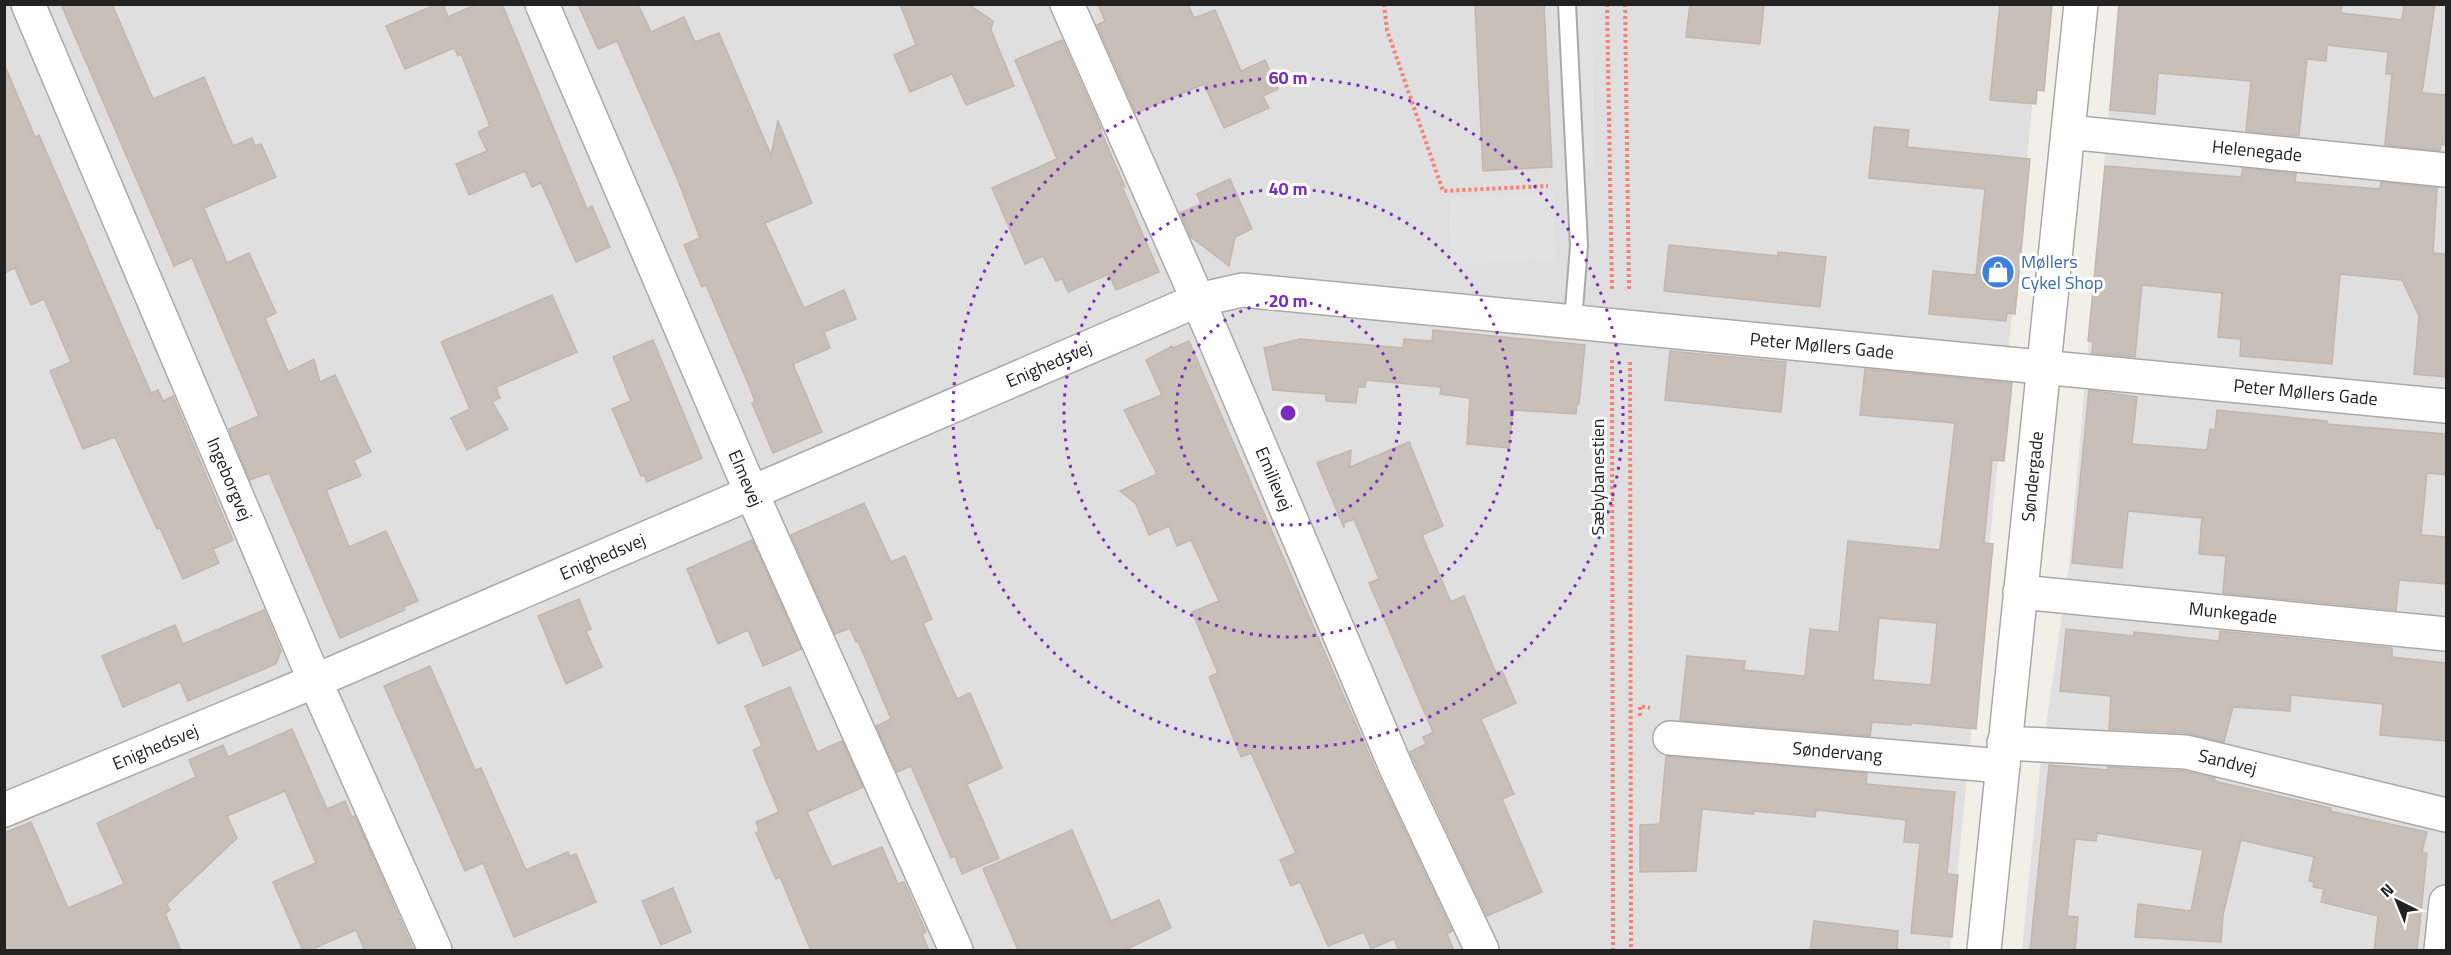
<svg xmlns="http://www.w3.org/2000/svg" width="2451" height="955" font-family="'Titillium Web',sans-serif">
	<rect width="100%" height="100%" fill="#f2efe9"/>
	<g fill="#e0dfdf">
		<path d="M 5,5 L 2042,5 L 1950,950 L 5,950 Z"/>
		<path d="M 2118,5 L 2446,5 L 2446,950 L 2022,950 L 2040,768 L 2069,566 Z"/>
	</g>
	<g fill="#e2e2e2">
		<path d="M 1578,5 L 1592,5 L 1595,170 L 1581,170 Z"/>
		<path d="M 1554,193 L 1556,260 L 1451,264 L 1449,197 Z"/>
	</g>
	<g fill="#c7bfb8" stroke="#c4b6ab" stroke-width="1.5" fill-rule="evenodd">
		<path d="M 61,4 L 112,4 L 153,99 L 204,77 L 233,146 L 252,138 L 255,146 L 261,144 L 276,177 L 204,208 L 227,263 L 249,253 L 276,313 L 265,318 L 288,372 L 314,359 L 320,382 L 335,375 L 371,452 L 354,460 L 361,476 L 326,490 L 349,547 L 386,531 L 418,601 L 403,607 L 405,610 L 340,638 L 269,473 L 250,480 L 229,429 L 259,416 L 192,258 L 174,266 Z"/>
		<path d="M 437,4 L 443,4 L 448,17 L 477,4 L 502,4 L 587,209 L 592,206 L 610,247 L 576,262 L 541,183 L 532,187 L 525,171 L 469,195 L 456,164 L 487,151 L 478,132 L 490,126 L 461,54 L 458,56 L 454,48 L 405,69 L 386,26 Z"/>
		<path d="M 578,4 L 638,4 L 651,32 L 684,17 L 695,42 L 719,33 L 771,155 L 778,121 L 812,203 L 765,223 L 804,308 L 844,290 L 856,319 L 824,332 L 830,348 L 793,364 L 822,432 L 773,453 L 752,403 L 755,402 L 750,388 L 706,285 L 702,287 L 684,245 L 700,238 L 677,178 L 617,41 L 598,49 Z"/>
		<path d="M 900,4 L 968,4 L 993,21 L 991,30 L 1014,86 L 966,105 L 952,74 L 910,92 L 894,55 L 916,45 Z"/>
		<path d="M 1098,4 L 1188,4 L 1194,18 L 1215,10 L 1241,71 L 1265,60 L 1278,89 L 1263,96 L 1269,108 L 1224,128 L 1204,84 L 1136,113 L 1097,25 L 1105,21 Z"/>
		<path d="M 1475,4 L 1544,4 L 1552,167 L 1483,171 Z"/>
		<path d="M 1690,4 L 1764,4 L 1760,44 L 1686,37 Z"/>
		<path d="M 2000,4 L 2052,4 L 2044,91 L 2037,90 L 2036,104 L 1990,100 Z"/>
		<path d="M 2119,4 L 2342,4 L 2341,13 L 2402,20 L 2404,4 L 2435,4 L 2422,93 L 2446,95 L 2446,145 L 2441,144 L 2440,151 L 2385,145 L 2392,74 L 2386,74 L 2388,52 L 2327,45 L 2326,61 L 2307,59 L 2299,136 L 2246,131 L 2251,81 L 2158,73 L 2155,114 L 2110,110 Z"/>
		<path d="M 1062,40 L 1101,128 L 1100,129 L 1125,187 L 1121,184 L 1159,272 L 1116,290 L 1109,274 L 1068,292 L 1062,279 L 1056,281 L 1043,256 L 1025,264 L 992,188 L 1057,159 L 1015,60 Z"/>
		<path d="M 5,66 L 35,137 L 39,135 L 151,393 L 158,390 L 163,401 L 173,396 L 233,540 L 213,549 L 219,563 L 183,579 L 160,528 L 157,529 L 115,437 L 83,449 L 50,371 L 71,362 L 44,299 L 31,305 L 15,268 L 4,273 Z"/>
		<path d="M 1874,127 L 1909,130 L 1907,147 L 2030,159 L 2015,314 L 2007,313 L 2006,321 L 1929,314 L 1933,271 L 1976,275 L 1985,189 L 1869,178 Z"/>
		<path d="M 2105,166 L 2241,177 L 2243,168 L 2296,174 L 2295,182 L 2380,189 L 2381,182 L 2437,188 L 2433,253 L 2446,254 L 2446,377 L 2414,374 L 2419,316 L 2402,280 L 2340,274 L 2332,364 L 2240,356 L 2241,339 L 2218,337 L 2222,293 L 2142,285 L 2135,357 L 2092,353 L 2093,342 L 2088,341 Z"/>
		<path d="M 1230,179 L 1252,229 L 1235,237 L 1229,266 L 1191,237 L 1180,213 L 1201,204 L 1197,194 Z"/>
		<path d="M 1669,245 L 1778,256 L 1778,252 L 1826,257 L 1820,307 L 1664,291 Z"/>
		<path d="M 552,295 L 577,352 L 496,387 L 500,398 L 492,402 L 508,429 L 467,450 L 451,418 L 470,409 L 441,342 Z"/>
		<path d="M 1433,330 L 1585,345 L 1579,404 L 1577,404 L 1576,414 L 1513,410 L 1509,448 L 1467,444 L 1470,398 L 1440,394 L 1441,387 L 1366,380 L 1365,387 L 1358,387 L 1356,403 L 1326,401 L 1326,394 L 1273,390 L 1264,348 L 1300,339 L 1403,348 L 1404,339 L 1432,341 Z"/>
		<path d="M 653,340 L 702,458 L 647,482 L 644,475 L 641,476 L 612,409 L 631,401 L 613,357 Z"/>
		<path d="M 1189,341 L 1375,768 L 1452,931 L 1447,934 L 1454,951 L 1399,951 L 1394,939 L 1371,949 L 1364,932 L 1328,946 L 1300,882 L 1291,886 L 1280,860 L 1296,853 L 1251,753 L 1241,757 L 1209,677 L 1218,673 L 1192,612 L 1219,601 L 1191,540 L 1177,546 L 1169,526 L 1149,535 L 1136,504 L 1120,491 L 1157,474 L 1124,410 L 1162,395 L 1146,360 L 1172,346 L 1173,348 Z"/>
		<path d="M 1670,351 L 1786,362 L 1781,412 L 1665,400 Z"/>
		<path d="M 1865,369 L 2012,383 L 2004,461 L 1992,460 L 1984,543 L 1993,544 L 1976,729 L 1912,723 L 1911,725 L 1872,722 L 1870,736 L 1680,720 L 1687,656 L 1745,661 L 1744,670 L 1805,676 L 1810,629 L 1839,632 L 1848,541 L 1940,550 L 1955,423 L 1860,415 ZM 1879,618 L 1937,623 L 1931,685 L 1873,680 Z"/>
		<path d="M 2089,390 L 2137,397 L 2132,444 L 2207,450 L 2210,429 L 2215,430 L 2217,410 L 2327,421 L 2327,424 L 2446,434 L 2446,475 L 2427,473 L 2421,535 L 2446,537 L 2446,584 L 2399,580 L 2396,610 L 2223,593 L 2226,556 L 2199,554 L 2202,518 L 2128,511 L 2122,568 L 2072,563 Z"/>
		<path d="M 1409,442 L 1443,526 L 1422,535 L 1451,602 L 1464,596 L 1496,673 L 1502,671 L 1516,703 L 1481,719 L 1514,794 L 1502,799 L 1542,892 L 1487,916 L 1410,752 L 1426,744 L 1423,737 L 1433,732 L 1369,583 L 1379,579 L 1354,519 L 1344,523 L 1344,528 L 1317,463 L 1351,450 L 1350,467 Z"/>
		<path d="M 864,503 L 891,562 L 905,556 L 932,619 L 923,623 L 957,699 L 970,693 L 1002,768 L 967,784 L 999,858 L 962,874 L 955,856 L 951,858 L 911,766 L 897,772 L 876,726 L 891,719 L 858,641 L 856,642 L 850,628 L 835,634 L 791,535 Z"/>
		<path d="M 752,540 L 801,649 L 763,666 L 748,630 L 718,644 L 687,569 Z"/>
		<path d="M 579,599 L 591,629 L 586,631 L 602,667 L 566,684 L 538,616 Z"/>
		<path d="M 264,610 L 281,651 L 276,664 L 188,701 L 180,682 L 123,707 L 102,656 L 175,625 L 183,644 Z"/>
		<path d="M 2066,629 L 2134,636 L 2134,632 L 2219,641 L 2220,631 L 2392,648 L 2392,657 L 2446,663 L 2446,741 L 2380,735 L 2383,704 L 2291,695 L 2290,711 L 2233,707 L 2224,742 L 2187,733 L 2109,729 L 2111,696 L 2060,691 Z"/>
		<path d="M 430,666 L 475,770 L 481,768 L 526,870 L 568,852 L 570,856 L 576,854 L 596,902 L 514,937 L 483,863 L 465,871 L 384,686 Z"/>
		<path d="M 790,687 L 817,752 L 842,741 L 863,787 L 807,812 L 832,867 L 882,847 L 898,884 L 904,882 L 926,932 L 922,934 L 929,951 L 811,951 L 780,877 L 776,879 L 756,833 L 759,831 L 756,822 L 779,812 L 753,750 L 762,746 L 745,706 Z"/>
		<path d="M 292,729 L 327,809 L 345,801 L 352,817 L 355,816 L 414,951 L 365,951 L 356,930 L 308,951 L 303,951 L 273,882 L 316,863 L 285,791 L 227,816 L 237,838 L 167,904 L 170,910 L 165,913 L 181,951 L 4,951 L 4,833 L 31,822 L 68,908 L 124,884 L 97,823 L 196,777 L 189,760 L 223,745 L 228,757 Z"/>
		<path d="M 1666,756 L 1867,773 L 1866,784 L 1955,792 L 1947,874 L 1958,875 L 1952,937 L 1911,933 L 1920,843 L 1904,842 L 1906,820 L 1816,810 L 1815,817 L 1754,811 L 1753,814 L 1702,809 L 1696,871 L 1640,872 L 1640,825 L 1660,824 Z"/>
		<path d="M 2049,765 L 2108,770 L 2108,767 L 2183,771 L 2215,778 L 2214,781 L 2331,808 L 2330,811 L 2427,832 L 2422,852 L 2427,853 L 2417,951 L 2374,951 L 2378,916 L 2321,902 L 2324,889 L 2313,887 L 2314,882 L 2309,881 L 2314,857 L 2241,840 L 2223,915 L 2221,942 L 2135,937 L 2138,904 L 2191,911 L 2203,850 L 2097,833 L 2096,841 L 2075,839 L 2067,916 L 2078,917 L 2075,951 L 2030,951 Z"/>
		<path d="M 1072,830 L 1111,921 L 1159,900 L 1171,928 L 1123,951 L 1018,950 L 983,869 Z"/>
		<path d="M 673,888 L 691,932 L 661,945 L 642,901 Z"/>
		<path d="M 1814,921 L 1898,931 L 1897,951 L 1810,951 Z"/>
	</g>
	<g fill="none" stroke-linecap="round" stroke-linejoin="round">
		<defs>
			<path id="service" d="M 1567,4 L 1579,246 L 1573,321"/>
			<g id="minor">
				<path id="s1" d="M 28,4 L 315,681 L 435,950"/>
				<path id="s2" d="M 542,4 L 752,494 L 956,950"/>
				<path id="s3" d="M 1067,4 L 1198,300 L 1397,770 L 1482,950"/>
				<path id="s4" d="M 2068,132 L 2446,170"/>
				<path id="s5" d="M 2020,592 L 2446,634"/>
				<path id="s6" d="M 1670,738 L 2003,766"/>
				<path id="s7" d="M 2004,743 L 2186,752 L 2446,815"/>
				<path id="s8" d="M 4,810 L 315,681 L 1198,300 L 1242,290 L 2446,406"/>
				<path d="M 2441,950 L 2446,902"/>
			</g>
			<g id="tertiary">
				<path id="s9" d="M 1984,950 L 2081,4"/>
			</g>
		</defs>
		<use href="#service" stroke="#a9a9a9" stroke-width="20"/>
		<use href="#minor" stroke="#a9a9a9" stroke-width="36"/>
		<use href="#tertiary" stroke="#a9a9a9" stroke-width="36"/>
		<g stroke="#fa8072" stroke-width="4" stroke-dasharray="3 3" stroke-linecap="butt">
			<path d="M 1384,4 L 1387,30 L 1443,191 L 1548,186"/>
			<path d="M 1607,4 L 1612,290"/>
			<path d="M 1625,4 L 1629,292"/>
			<path d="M 1612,360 L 1613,950"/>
			<path d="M 1630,362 L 1631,950"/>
			<path d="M 1640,716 L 1640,706 L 1650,708"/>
		</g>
		<use href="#service" stroke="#fff" stroke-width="16"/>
		<use href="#minor" stroke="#fff" stroke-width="33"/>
		<use href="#tertiary" stroke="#fff" stroke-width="33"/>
	</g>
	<g fill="none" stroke="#7b2cbf" stroke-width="3" stroke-dasharray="3 6">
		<circle cx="1288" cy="413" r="112"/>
		<circle cx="1288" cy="413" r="224"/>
		<circle cx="1288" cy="413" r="335"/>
	</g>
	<defs>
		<symbol id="shop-disc" viewBox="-11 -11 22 22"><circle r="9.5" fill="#3f7fe0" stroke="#fff"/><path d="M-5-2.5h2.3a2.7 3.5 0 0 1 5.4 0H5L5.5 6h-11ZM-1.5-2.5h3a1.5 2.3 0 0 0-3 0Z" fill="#fff"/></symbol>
	</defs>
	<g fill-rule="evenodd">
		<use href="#shop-disc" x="1979" y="253" width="38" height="38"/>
	</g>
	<g text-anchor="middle" stroke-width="6" stroke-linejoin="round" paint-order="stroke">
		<g font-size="18" fill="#222" stroke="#fff">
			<text dy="6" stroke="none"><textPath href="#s4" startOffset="190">Helenegade</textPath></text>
			<text dy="6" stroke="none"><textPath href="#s8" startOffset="1926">Peter Møllers Gade</textPath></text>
			<text dy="6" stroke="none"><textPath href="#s8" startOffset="1136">Enighedsvej</textPath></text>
			<text dy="6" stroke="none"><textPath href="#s8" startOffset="2412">Peter Møllers Gade</textPath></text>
			<text transform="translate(1598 477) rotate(-90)" y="6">Sæbybanestien</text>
			<text dy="6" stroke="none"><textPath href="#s9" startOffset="476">Søndergade</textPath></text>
			<text dy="6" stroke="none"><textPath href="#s1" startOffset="516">Ingeborgvej</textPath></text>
			<text dy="6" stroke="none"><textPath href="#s3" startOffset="518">Emilievej</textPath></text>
			<text dy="6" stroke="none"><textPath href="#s2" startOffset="516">Elmevej</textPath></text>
			<text dy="6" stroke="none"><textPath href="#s8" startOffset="650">Enighedsvej</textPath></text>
			<text dy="6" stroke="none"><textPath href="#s5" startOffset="214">Munkegade</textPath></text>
			<text dy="6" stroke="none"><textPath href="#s8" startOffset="164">Enighedsvej</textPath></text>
			<text dy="6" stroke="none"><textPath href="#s6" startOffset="168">Søndervang</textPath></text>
			<text dy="6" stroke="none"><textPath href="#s7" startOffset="225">Sandvej</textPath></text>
		</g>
		<g font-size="18" fill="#366cbe" stroke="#fff" text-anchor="start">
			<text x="2021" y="268">Møllers<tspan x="2021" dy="21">Cykel Shop</tspan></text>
		</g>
	</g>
	<circle cx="1288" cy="413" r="9" fill="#7b2cbf" stroke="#fff" stroke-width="3"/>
	<g font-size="18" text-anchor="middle" font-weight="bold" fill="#7b2cbf" stroke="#fff" stroke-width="6" stroke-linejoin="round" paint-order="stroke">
		<text x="1288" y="84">60 m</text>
		<text x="1288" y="195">40 m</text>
		<text x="1288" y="307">20 m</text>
	</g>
	<rect width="2451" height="955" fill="none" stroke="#222222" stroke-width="12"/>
	<g transform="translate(2397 901) rotate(317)" stroke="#ffffff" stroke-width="4.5" paint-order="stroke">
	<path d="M0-4.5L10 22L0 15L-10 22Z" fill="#222222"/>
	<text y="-9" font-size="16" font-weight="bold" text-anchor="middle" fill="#222222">N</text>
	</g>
</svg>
